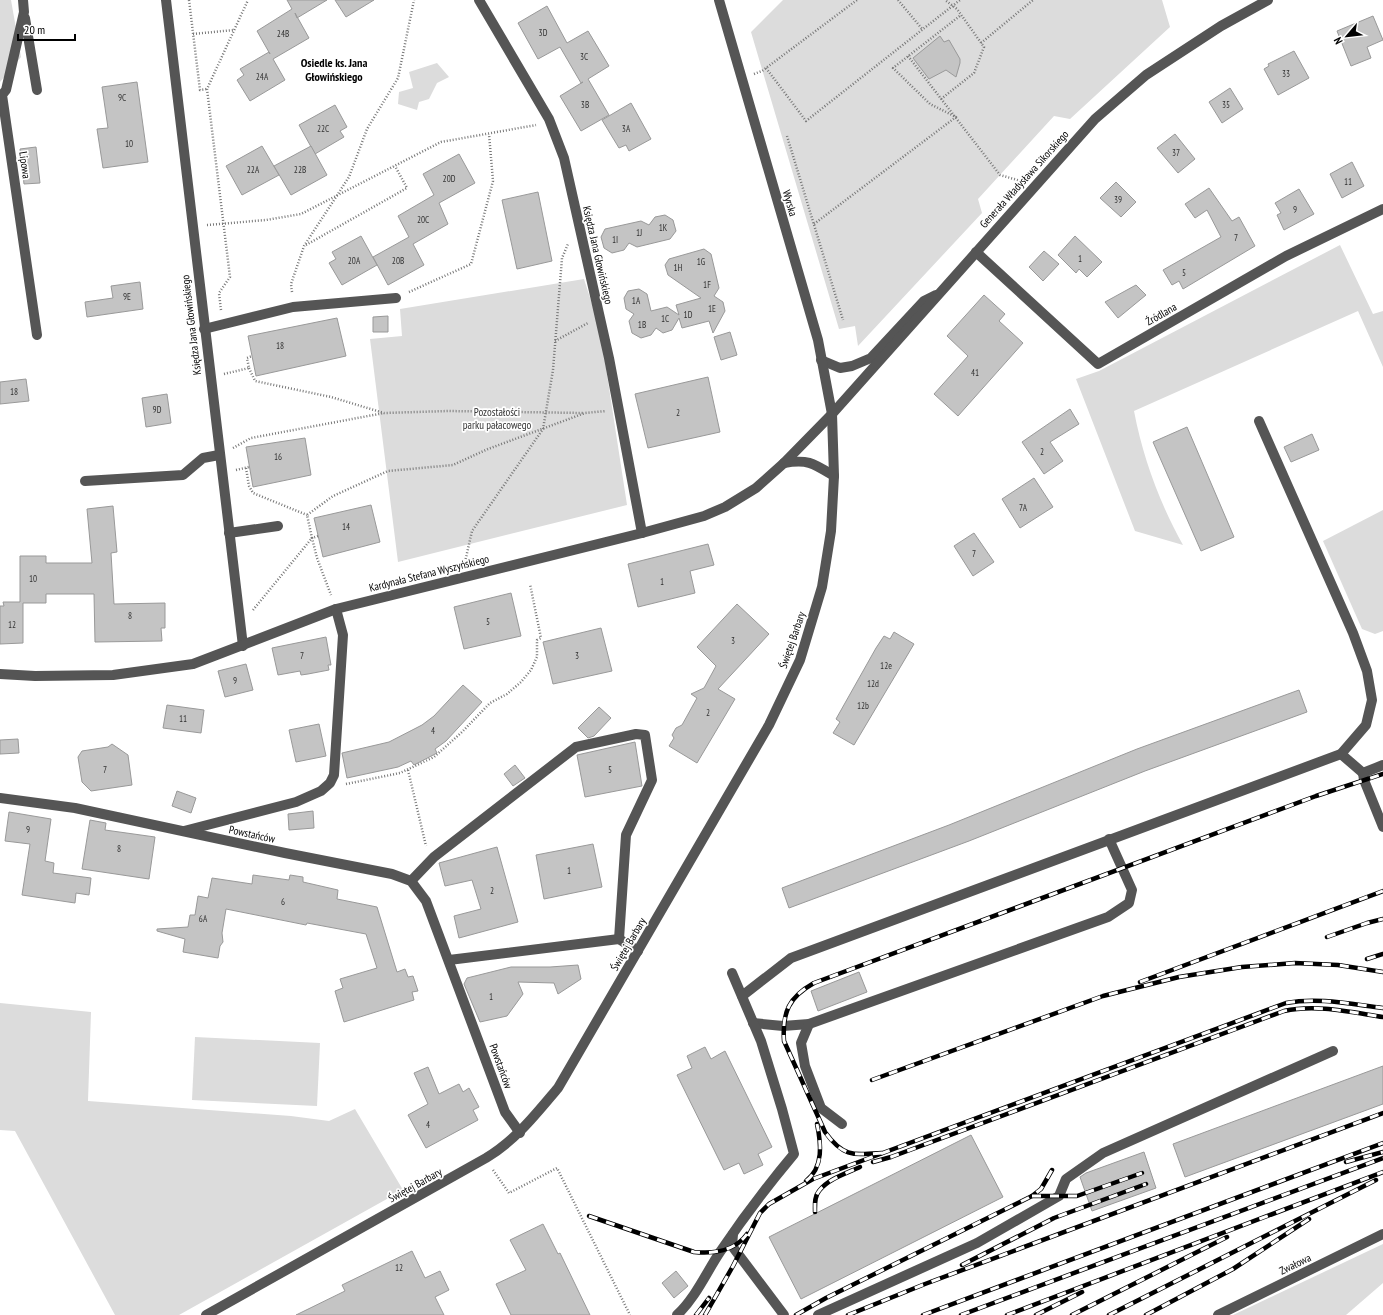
<svg xmlns="http://www.w3.org/2000/svg" width="1383" height="1315" font-family="'PT Sans Narrow',sans-serif">
	<rect width="100%" height="100%" fill="#fff"/>
	<g fill="#dcdcdc">
		<path d="M 0,0 L 11,0 L 21,57 L 0,82 Z"/>
		<path d="M 783,0 L 1162,0 L 1170,27 L 1070,119 L 1054,116 L 978,199 L 982,213 L 858,346 L 855,326 L 839,329 L 751,32 Z"/>
		<path d="M 437,63 L 449,77 L 437,83 L 429,99 L 419,102 L 417,110 L 398,104 L 399,92 L 413,88 L 409,72 Z"/>
		<path d="M 1340,245 L 1373,314 L 1383,311 L 1383,367 L 1358,311 L 1134,411 C 1143,458 1160,504 1183,545 L 1135,531 L 1076,379 L 1099,371 Z"/>
		<path d="M 584,279 L 600,329 L 627,505 L 398,562 L 370,339 L 402,336 L 400,309 Z"/>
		<path d="M 1383,510 L 1383,631 L 1375,634 L 1362,629 L 1323,541 Z"/>
		<path d="M 0,1003 L 91,1012 L 88,1101 L 291,1116 L 329,1121 L 355,1109 L 403,1190 L 179,1315 L 115,1315 L 15,1131 L 0,1130 Z"/>
		<path d="M 195,1037 L 320,1043 L 317,1106 L 192,1100 Z"/>
		<path d="M 1383,1244 L 1383,1283 L 1346,1315 L 1233,1315 Z"/>
	</g>
	<g fill="#c4c4c4" stroke="#999">
		<path d="M 287,0 L 327,0 L 297,18 L 295,13 L 309,38 L 273,59 L 285,80 L 250,101 L 237,80 L 244,75 L 240,69 L 269,52 L 270,54 L 257,31 L 292,9 Z"/>
		<path d="M 335,0 L 374,0 L 346,17 Z"/>
		<path d="M 547,6 L 567,43 L 588,31 L 609,66 L 588,79 L 609,115 L 581,131 L 560,96 L 583,82 L 581,83 L 560,47 L 538,59 L 518,23 Z"/>
		<path d="M 1373,16 L 1383,40 L 1367,47 L 1371,58 L 1351,66 L 1337,31 Z"/>
		<path d="M 940,36 L 944,42 L 949,40 L 960,59 L 960,63 L 956,77 L 946,70 L 929,79 L 913,58 Z"/>
		<path d="M 1294,51 L 1309,78 L 1278,95 L 1264,69 L 1269,66 L 1268,64 Z"/>
		<path d="M 137,82 L 148,162 L 103,168 L 97,129 L 108,128 L 102,87 Z"/>
		<path d="M 1230,88 L 1243,109 L 1222,123 L 1209,102 Z"/>
		<path d="M 631,103 L 651,139 L 629,151 L 626,145 L 619,148 L 602,120 Z"/>
		<path d="M 335,105 L 347,127 L 340,131 L 344,137 L 315,154 L 299,125 Z"/>
		<path d="M 1175,134 L 1195,159 L 1178,173 L 1157,148 Z"/>
		<path d="M 262,146 L 279,175 L 242,195 L 226,166 Z"/>
		<path d="M 311,146 L 327,175 L 291,195 L 274,166 Z"/>
		<path d="M 36,147 L 40,183 L 24,184 L 20,149 Z"/>
		<path d="M 459,154 L 475,183 L 439,203 L 448,224 L 413,244 L 424,265 L 388,285 L 373,257 L 409,237 L 398,216 L 434,195 L 423,174 Z"/>
		<path d="M 1352,162 L 1364,186 L 1342,198 L 1330,174 Z"/>
		<path d="M 1116,182 L 1136,202 L 1121,217 L 1100,198 Z"/>
		<path d="M 1209,188 L 1232,221 L 1239,217 L 1255,246 L 1183,289 L 1179,281 L 1172,285 L 1163,270 L 1221,237 L 1207,210 L 1195,218 L 1185,204 Z"/>
		<path d="M 1299,189 L 1314,214 L 1284,230 L 1277,215 L 1281,213 L 1275,203 Z"/>
		<path d="M 538,192 L 552,261 L 517,269 L 502,200 Z"/>
		<path d="M 665,215 L 673,220 L 676,231 L 670,239 L 637,247 L 629,243 L 624,250 L 612,253 L 604,248 L 601,237 L 605,229 L 641,221 L 649,225 L 655,217 Z"/>
		<path d="M 361,236 L 377,265 L 342,285 L 329,263 L 336,259 L 332,252 Z"/>
		<path d="M 1075,236 L 1102,262 L 1087,277 L 1079,269 L 1076,273 L 1058,255 Z"/>
		<path d="M 704,249 L 711,254 L 719,288 L 714,296 L 723,302 L 725,311 L 713,333 L 709,321 L 682,328 L 679,318 L 672,330 L 663,333 L 656,328 L 651,335 L 641,338 L 632,333 L 629,321 L 634,314 L 626,309 L 624,298 L 628,291 L 639,289 L 647,294 L 651,311 L 667,307 L 679,315 L 676,305 L 701,298 L 668,275 L 665,265 L 669,259 Z"/>
		<path d="M 1044,251 L 1059,264 L 1043,281 L 1029,267 Z"/>
		<path d="M 140,282 L 143,309 L 87,317 L 85,302 L 113,298 L 111,286 Z"/>
		<path d="M 1136,285 L 1146,295 L 1118,318 L 1105,302 Z"/>
		<path d="M 984,295 L 1005,314 L 999,321 L 1023,343 L 958,416 L 934,394 L 968,356 L 947,336 Z"/>
		<path d="M 388,316 L 388,332 L 373,332 L 373,317 Z"/>
		<path d="M 337,318 L 346,356 L 256,376 L 248,336 Z"/>
		<path d="M 730,332 L 737,355 L 721,360 L 714,337 Z"/>
		<path d="M 708,377 L 720,432 L 648,448 L 635,394 Z"/>
		<path d="M 26,379 L 29,401 L 0,404 L 0,382 Z"/>
		<path d="M 167,394 L 171,423 L 146,427 L 142,398 Z"/>
		<path d="M 1070,409 L 1079,424 L 1050,442 L 1063,461 L 1044,474 L 1022,442 Z"/>
		<path d="M 1187,427 L 1234,537 L 1201,551 L 1153,442 Z"/>
		<path d="M 1312,434 L 1319,450 L 1291,462 L 1284,447 Z"/>
		<path d="M 305,438 L 311,475 L 253,487 L 246,447 Z"/>
		<path d="M 1034,478 L 1053,507 L 1020,528 L 1002,499 Z"/>
		<path d="M 371,505 L 380,542 L 323,557 L 314,518 Z"/>
		<path d="M 113,506 L 117,552 L 111,553 L 114,604 L 165,603 L 165,628 L 161,628 L 162,641 L 95,642 L 94,594 L 46,594 L 46,603 L 23,603 L 23,643 L 0,644 L 0,606 L 4,606 L 3,602 L 20,602 L 20,556 L 46,556 L 46,563 L 92,563 L 87,509 Z"/>
		<path d="M 974,533 L 994,562 L 973,576 L 954,546 Z"/>
		<path d="M 708,544 L 714,565 L 690,571 L 695,593 L 638,607 L 628,564 Z"/>
		<path d="M 511,593 L 521,636 L 464,649 L 454,607 Z"/>
		<path d="M 737,604 L 769,634 L 718,689 L 735,699 L 697,763 L 669,746 L 674,738 L 672,735 L 676,728 L 682,725 L 697,698 L 691,694 L 704,688 L 716,666 L 697,647 Z"/>
		<path d="M 601,628 L 612,671 L 553,684 L 543,642 Z"/>
		<path d="M 894,632 L 914,644 L 854,745 L 833,733 L 840,722 L 836,719 L 876,648 L 884,636 L 890,639 Z"/>
		<path d="M 326,637 L 331,665 L 328,665 L 329,670 L 308,674 L 301,675 L 300,671 L 278,675 L 272,648 Z"/>
		<path d="M 246,664 L 253,690 L 225,697 L 218,671 Z"/>
		<path d="M 463,685 L 482,702 L 446,741 L 435,749 L 437,753 L 414,765 L 411,761 L 398,767 L 347,778 L 342,753 L 389,742 L 422,725 L 434,716 Z"/>
		<path d="M 1299,690 L 1307,712 L 1145,771 L 969,841 L 789,908 L 782,888 L 949,825 L 1137,749 Z"/>
		<path d="M 167,705 L 204,710 L 201,733 L 163,728 Z"/>
		<path d="M 599,707 L 611,718 L 594,736 L 588,738 L 578,728 Z"/>
		<path d="M 319,724 L 326,756 L 296,762 L 289,730 Z"/>
		<path d="M 18,739 L 19,753 L 0,754 L 0,740 Z"/>
		<path d="M 635,742 L 642,786 L 585,797 L 577,755 Z"/>
		<path d="M 112,744 L 128,755 L 132,785 L 91,791 L 82,782 L 78,757 L 82,751 L 108,747 Z"/>
		<path d="M 515,765 L 525,778 L 513,786 L 504,774 Z"/>
		<path d="M 177,791 L 196,798 L 191,813 L 172,806 Z"/>
		<path d="M 313,811 L 314,828 L 289,830 L 288,814 Z"/>
		<path d="M 9,812 L 51,819 L 45,861 L 54,863 L 53,873 L 91,878 L 89,895 L 76,893 L 75,903 L 22,895 L 30,844 L 5,841 Z"/>
		<path d="M 90,820 L 106,823 L 105,830 L 155,837 L 149,879 L 82,869 Z"/>
		<path d="M 593,844 L 602,887 L 544,899 L 536,855 Z"/>
		<path d="M 497,847 L 518,922 L 459,938 L 454,916 L 481,909 L 472,880 L 445,886 L 439,863 Z"/>
		<path d="M 253,875 L 289,880 L 290,875 L 303,877 L 303,882 L 338,890 L 337,899 L 377,907 L 397,972 L 405,969 L 408,977 L 413,976 L 418,991 L 412,992 L 414,1000 L 344,1022 L 335,991 L 343,988 L 340,979 L 377,968 L 366,934 L 307,923 L 306,925 L 226,909 L 222,933 L 223,942 L 220,946 L 218,958 L 183,952 L 185,939 L 157,931 L 157,929 L 188,927 L 190,915 L 195,915 L 198,896 L 208,898 L 212,878 L 252,884 Z"/>
		<path d="M 578,965 L 581,979 L 558,994 L 554,983 L 518,982 L 523,994 L 507,1016 L 480,1022 L 464,984 L 467,978 L 511,967 L 550,967 Z"/>
		<path d="M 859,972 L 867,992 L 818,1011 L 811,991 Z"/>
		<path d="M 705,1047 L 711,1059 L 725,1051 L 772,1147 L 758,1154 L 763,1165 L 744,1174 L 739,1163 L 724,1170 L 677,1075 L 692,1068 L 687,1056 Z"/>
		<path d="M 1383,1066 L 1383,1104 L 1185,1177 L 1173,1144 Z"/>
		<path d="M 428,1067 L 439,1094 L 459,1084 L 463,1092 L 469,1088 L 479,1107 L 473,1110 L 478,1120 L 426,1148 L 408,1115 L 428,1104 L 414,1073 Z"/>
		<path d="M 971,1135 L 1003,1197 L 801,1299 L 769,1237 Z"/>
		<path d="M 1144,1152 L 1156,1188 L 1092,1211 L 1080,1177 L 1086,1173 Z"/>
		<path d="M 543,1224 L 558,1254 L 560,1253 L 590,1315 L 511,1315 L 496,1284 L 526,1270 L 510,1240 Z"/>
		<path d="M 412,1251 L 425,1278 L 440,1271 L 449,1290 L 435,1297 L 444,1315 L 296,1315 L 345,1291 L 342,1285 Z"/>
		<path d="M 676,1271 L 688,1286 L 674,1298 L 662,1283 Z"/>
	</g>
	<g fill="none" stroke-linecap="round" stroke-linejoin="round">
		<g stroke="#777" stroke-width="2.5" stroke-dasharray="1 2" stroke-linecap="butt">
			<path d="M 189,0 L 200,90 L 207,89"/>
			<path d="M 898,0 L 923,30"/>
			<path d="M 193,34 L 234,30"/>
			<path d="M 981,43 L 1033,0"/>
			<path d="M 908,56 L 1000,175 L 1021,181"/>
			<path d="M 766,68 L 806,121 L 960,0"/>
			<path d="M 754,74 L 762,71 L 857,0"/>
			<path d="M 941,99 L 974,73 L 984,47 L 957,9 L 945,0"/>
			<path d="M 787,136 L 843,320"/>
			<path d="M 814,224 L 956,117 L 930,104 L 893,68 L 961,15"/>
			<path d="M 207,225 L 266,220 L 301,214 L 441,142 L 536,125"/>
			<path d="M 306,245 L 407,188 L 395,166"/>
			<path d="M 292,292 L 291,284 L 304,246 L 349,177 L 367,129 L 398,78 L 414,0"/>
			<path d="M 409,292 L 471,264 L 493,181 L 489,134"/>
			<path d="M 221,310 L 219,293 L 230,277 L 207,89 L 248,0"/>
			<path d="M 555,341 L 588,323"/>
			<path d="M 249,368 L 255,381 L 331,397 L 384,413 L 448,411 L 583,413"/>
			<path d="M 224,374 L 249,368 L 247,358 L 252,356"/>
			<path d="M 233,448 L 251,438 L 384,413"/>
			<path d="M 246,468 L 249,486 L 253,493 L 307,515"/>
			<path d="M 236,470 L 249,467"/>
			<path d="M 318,536 L 312,538 L 317,558 L 331,595"/>
			<path d="M 465,562 L 472,531 L 543,429 L 553,370 L 562,258 L 568,244"/>
			<path d="M 253,610 L 312,538 L 307,515 L 333,496 L 388,471 L 453,465 L 488,449 L 585,413 L 606,411"/>
			<path d="M 408,770 L 426,846"/>
			<path d="M 346,784 L 400,773 L 434,757 L 462,732 L 490,703 L 507,694 L 521,682 L 531,670 L 537,657 L 537,640 L 541,638 L 530,584"/>
			<path d="M 493,1170 L 509,1193 L 557,1168 L 630,1315"/>
		</g>
		<g stroke="#555" stroke-width="10">
			<path d="M 23,0 L 24,12 L 6,90 L 2,95 L 37,335"/>
			<path d="M 166,0 L 243,646"/>
			<path d="M 479,0 L 549,119 L 564,158 L 609,358 L 642,533"/>
			<path d="M 25,18 L 37,90"/>
			<path d="M 976,252 L 1098,364 L 1286,256 L 1383,209"/>
			<path d="M 204,329 L 293,307 L 396,298"/>
			<path d="M 821,360 L 840,368 L 852,366 L 871,358 L 924,301 L 936,295"/>
			<path d="M 784,463 C 808,459 813,463 834,476"/>
			<path d="M 85,481 L 183,475 L 203,458 L 219,455"/>
			<path d="M 229,533 L 278,526"/>
			<path d="M 0,674 L 35,676 L 113,675 L 193,664 L 336,609 L 642,533 L 704,516 L 725,507 L 756,488 L 784,463 L 832,414 L 1095,119 L 1146,75 L 1221,26 L 1268,0"/>
			<path d="M 1341,754 L 1363,773 L 1383,765"/>
			<path d="M 1363,773 L 1364,780 L 1383,827"/>
			<path d="M 0,798 L 75,808 L 285,853 L 392,874 L 411,881 L 426,901 L 505,1112 L 520,1133"/>
			<path d="M 184,831 L 296,802 L 321,791 L 330,783 L 334,775 L 343,635 L 336,609"/>
			<path d="M 411,881 L 434,857 L 576,747 L 636,734 L 645,735 L 652,780 L 626,835 L 619,939"/>
			<path d="M 619,939 L 638,951"/>
			<path d="M 449,960 L 619,939"/>
			<path d="M 742,996 L 791,958 L 1341,754 L 1366,725 L 1372,700 L 1367,671 L 1353,633 L 1259,421"/>
			<path d="M 753,1023 L 783,1026 L 809,1024 L 1108,917 L 1129,903 L 1132,890 L 1109,839"/>
			<path d="M 809,1024 L 801,1043 L 805,1066 L 821,1108 L 842,1124"/>
			<path d="M 733,1234 L 732,1246 L 784,1315"/>
			<path d="M 206,1315 L 486,1158 C 516,1140 536,1114 558,1088 L 769,725 L 800,660 L 822,587 L 831,531 L 834,476 L 832,414 L 818,340 L 719,0"/>
			<path d="M 677,1315 C 696,1297 706,1273 720,1252 C 743,1218 768,1185 794,1154 L 782,1109 L 761,1041 L 732,973"/>
			<path d="M 818,1315 L 977,1243 L 1059,1196 L 1066,1179 L 1103,1153 L 1333,1051"/>
			<path d="M 1218,1315 L 1383,1234"/>
		</g>
		<defs>
			<g id="rail">
				<path d="M 1327,937 L 1367,923 L 1383,919"/>
				<path d="M 1367,959 L 1383,954"/>
				<path d="M 1140,982 L 1383,891"/>
				<path d="M 872,1080 L 1103,996 L 1179,977 L 1242,967 L 1295,963 L 1338,965 L 1383,972"/>
				<path d="M 882,1153 C 853,1155 843,1157 825,1132 L 784,1041 C 782,1012 789,997 814,983 L 1316,796 L 1383,774"/>
				<path d="M 873,1162 L 891,1157 L 1284,1011 C 1316,1004 1350,1012 1383,1017"/>
				<path d="M 1346,1162 L 1383,1152"/>
				<path d="M 806,1181 C 824,1167 821,1143 817,1124"/>
				<path d="M 1032,1196 L 1077,1196 L 1142,1173"/>
				<path d="M 815,1212 C 815,1205 814,1197 819,1191 C 828,1179 847,1173 860,1167"/>
				<path d="M 589,1216 L 694,1252 C 713,1254 735,1251 747,1234"/>
				<path d="M 962,1265 L 1054,1218 L 1146,1184"/>
				<path d="M 696,1315 L 709,1298"/>
				<path d="M 705,1315 L 733,1266 L 760,1213 L 769,1204 L 813,1179 L 1286,1003 C 1318,997 1350,1004 1383,1008"/>
				<path d="M 796,1315 L 826,1298 L 1032,1196 L 1041,1189 L 1052,1170"/>
				<path d="M 848,1315 L 925,1284 L 1383,1113"/>
				<path d="M 923,1315 L 1383,1143"/>
				<path d="M 961,1315 L 1383,1158"/>
				<path d="M 1007,1315 L 1383,1172"/>
				<path d="M 1036,1315 L 1082,1292"/>
				<path d="M 1072,1315 L 1227,1237"/>
				<path d="M 1109,1315 L 1376,1180"/>
				<path d="M 1146,1315 L 1233,1269 L 1309,1219"/>
			</g>
		</defs>
		<use href="#rail" stroke="#000" stroke-width="4.5"/>
		<use href="#rail" stroke="#fff" stroke-width="3" stroke-dasharray="9" stroke-linecap="butt"/>
	</g>
	<g text-anchor="middle" stroke-width="3.5" stroke-linejoin="round" paint-order="stroke">
		<g font-size="9" fill="#313131">
			<text x="543" y="36">3D</text>
			<text x="283" y="37">24B</text>
			<text x="584" y="60">3C</text>
			<text x="1286" y="77">33</text>
			<text x="262" y="80">24A</text>
			<text x="122" y="101">9C</text>
			<text x="585" y="108">3B</text>
			<text x="1226" y="108">35</text>
			<text x="323" y="132">22C</text>
			<text x="626" y="132">3A</text>
			<text x="129" y="147">10</text>
			<text x="1176" y="156">37</text>
			<text x="253" y="173">22A</text>
			<text x="300" y="173">22B</text>
			<text x="449" y="182">20D</text>
			<text x="1348" y="185">11</text>
			<text x="1118" y="203">39</text>
			<text x="1295" y="213">9</text>
			<text x="423" y="223">20C</text>
			<text x="663" y="231">1K</text>
			<text x="639" y="236">1J</text>
			<text x="1236" y="241">7</text>
			<text x="615" y="243">1I</text>
			<text x="1080" y="262">1</text>
			<text x="354" y="264">20A</text>
			<text x="398" y="264">20B</text>
			<text x="701" y="265">1G</text>
			<text x="678" y="271">1H</text>
			<text x="1184" y="276">5</text>
			<text x="707" y="288">1F</text>
			<text x="127" y="300">9E</text>
			<text x="636" y="304">1A</text>
			<text x="712" y="312">1E</text>
			<text x="688" y="318">1D</text>
			<text x="665" y="322">1C</text>
			<text x="642" y="328">1B</text>
			<text x="280" y="349">18</text>
			<text x="975" y="376">41</text>
			<text x="14" y="395">18</text>
			<text x="157" y="413">9D</text>
			<text x="678" y="416">2</text>
			<text x="1042" y="455">2</text>
			<text x="278" y="460">16</text>
			<text x="1023" y="511">7A</text>
			<text x="346" y="530">14</text>
			<text x="974" y="557">7</text>
			<text x="33" y="582">10</text>
			<text x="662" y="585">1</text>
			<text x="130" y="619">8</text>
			<text x="488" y="625">5</text>
			<text x="12" y="628">12</text>
			<text x="733" y="644">3</text>
			<text x="302" y="659">7</text>
			<text x="577" y="659">3</text>
			<text x="886" y="669">12e</text>
			<text x="235" y="684">9</text>
			<text x="873" y="687">12d</text>
			<text x="863" y="709">12b</text>
			<text x="708" y="716">2</text>
			<text x="183" y="722">11</text>
			<text x="433" y="734">4</text>
			<text x="105" y="773">7</text>
			<text x="610" y="773">5</text>
			<text x="28" y="833">9</text>
			<text x="119" y="852">8</text>
			<text x="569" y="874">1</text>
			<text x="492" y="894">2</text>
			<text x="283" y="905">6</text>
			<text x="203" y="922">6A</text>
			<text x="491" y="1000">1</text>
			<text x="428" y="1128">4</text>
			<text x="399" y="1271">12</text>
		</g>
		<g font-size="11" fill="#000" stroke="#fff">
			<text transform="translate(25 165) rotate(82)" y="4">Lipowa</text>
			<text transform="translate(1024 179) rotate(-48)" y="4">Generała Władysława Sikorskiego</text>
			<text transform="translate(790 203) rotate(74)" y="4">Wyrska</text>
			<text transform="translate(598 255) rotate(77)" y="4">Księdza Jana Głowińskiego</text>
			<text transform="translate(1161 314) rotate(-30)" y="4">Źródlana</text>
			<text transform="translate(191 325) rotate(-97)" y="4">Księdza Jana Głowińskiego</text>
			<text transform="translate(429 573) rotate(-14)" y="4">Kardynała Stefana Wyszyńskiego</text>
			<text transform="translate(792 640) rotate(-71)" y="4">Świętej Barbary</text>
			<text transform="translate(252 834) rotate(12)" y="4">Powstańców</text>
			<text transform="translate(628 944) rotate(-60)" y="4">Świętej Barbary</text>
			<text transform="translate(501 1066) rotate(70)" y="4">Powstańców</text>
			<text transform="translate(415 1185) rotate(-29)" y="4">Świętej Barbary</text>
			<text transform="translate(1295 1264) rotate(-26)" y="4">Zwałowa</text>
		</g>
		<g font-size="11" fill="#333" stroke="#fff">
			<text x="497" y="416">Pozostałości<tspan x="497" dy="13">parku pałacowego</tspan></text>
		</g>
		<g font-size="12" font-weight="bold" fill="#000" stroke="#fff">
			<text x="334" y="67">Osiedle ks. Jana<tspan x="334" dy="14">Głowińskiego</tspan></text>
		</g>
	</g>
	<g transform="translate(1347 36) rotate(242)" stroke="#ffffff" stroke-width="3" paint-order="stroke">
	<path d="M0-3L7 15L0 10L-7 15Z" fill="#000000"/>
	<text y="-6" font-size="11" font-weight="bold" text-anchor="middle" fill="#000000">N</text>
	</g>
	<path d="M18 34v6h57v-6" fill="none" stroke="#000000" stroke-width="2"/>
	<text x="24" y="34" font-size="12" fill="#000000" stroke="#ffffff" stroke-width="3" paint-order="stroke">20 m</text>
</svg>
